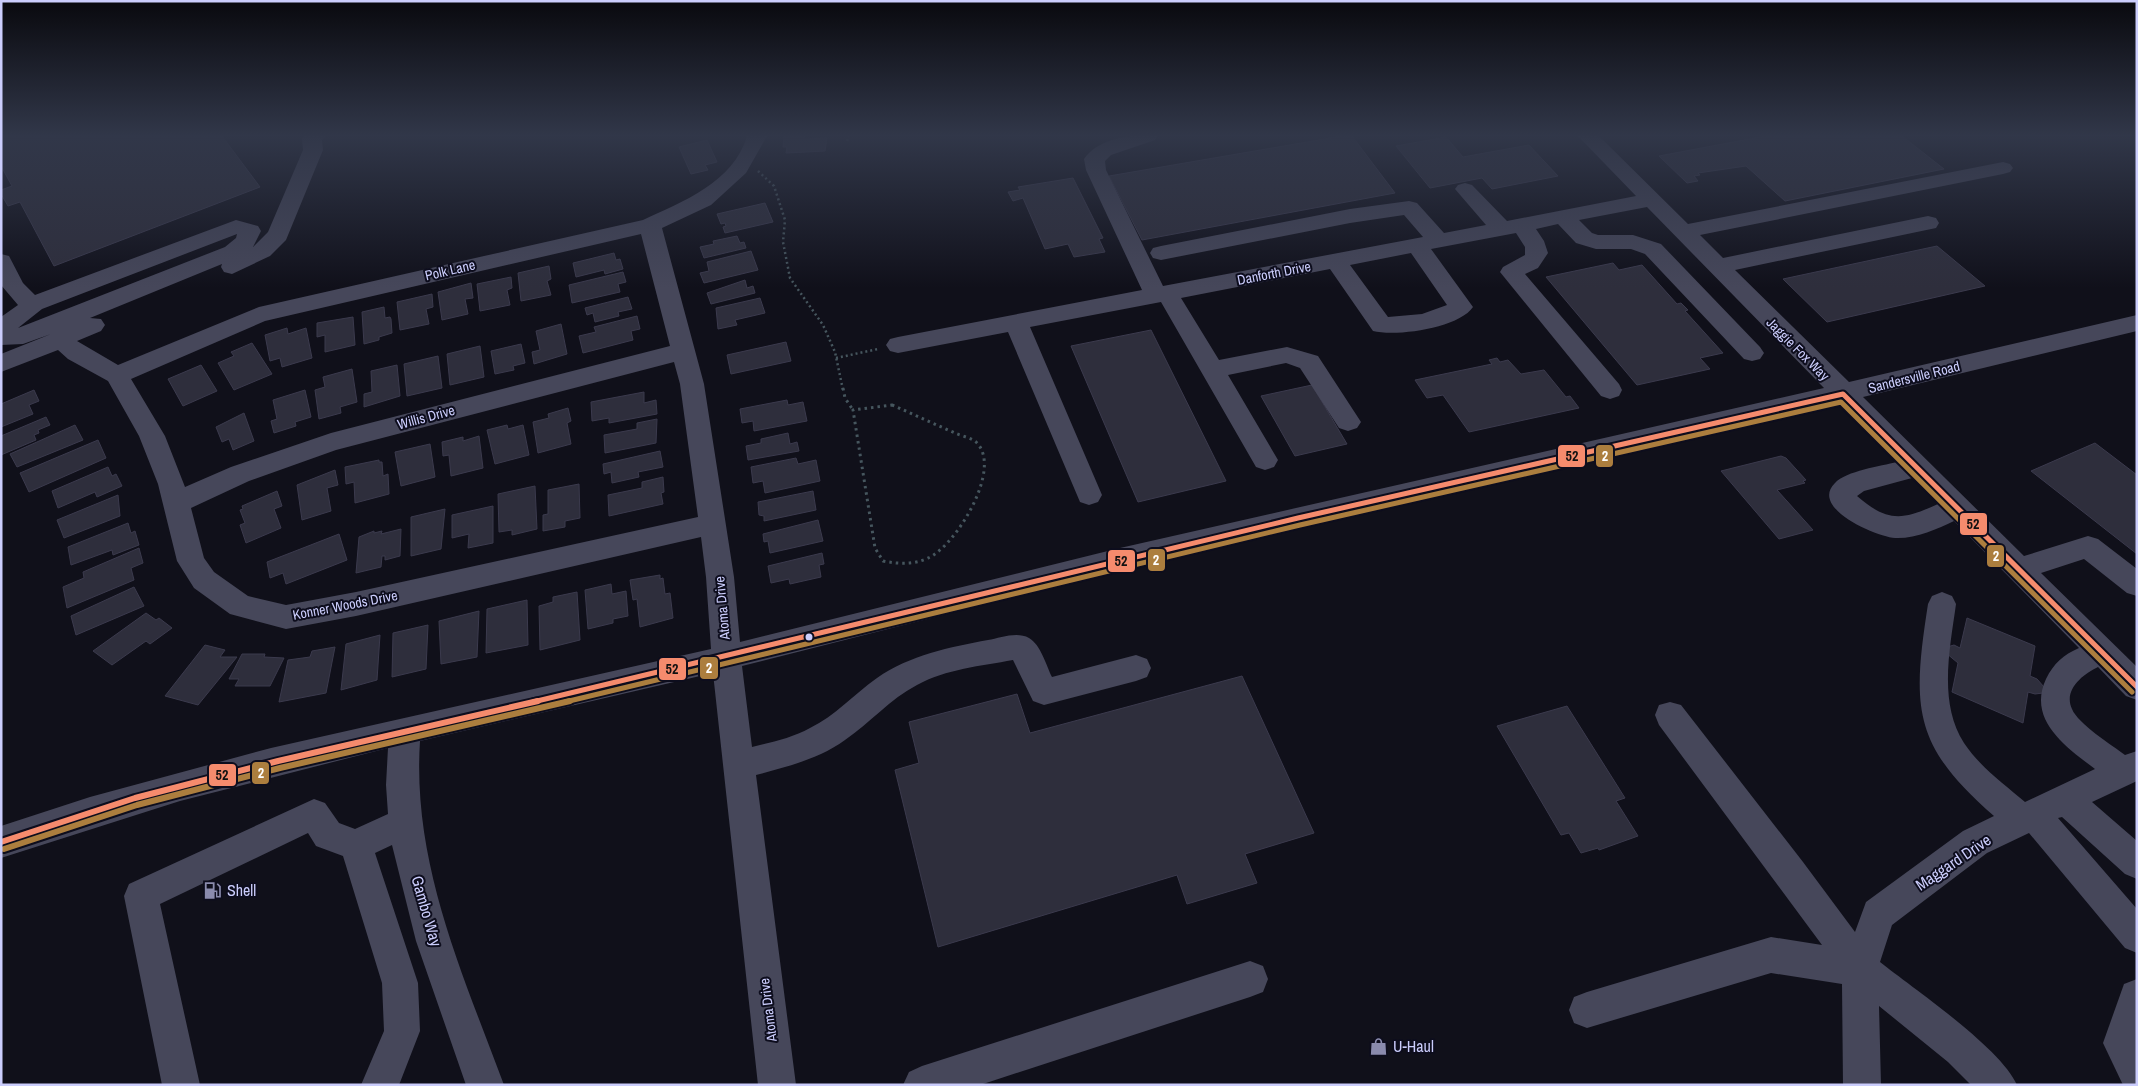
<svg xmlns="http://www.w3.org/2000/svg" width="2138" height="1086" font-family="'Archivo Narrow',sans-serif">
	<rect width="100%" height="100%" fill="#10101a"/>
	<g fill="#2e2e3c" stroke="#3b3a4d">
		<path d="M 1,136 L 222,136 L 260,187 L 54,266 L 20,202 L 8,206 L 1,194 L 1,190 L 12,186 L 1,166 Z"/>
		<path d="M 784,136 L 805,136 L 804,139 L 827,138 L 825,151 L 786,153 L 787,147 L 783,147 Z"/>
		<path d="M 1342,136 L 1352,136 L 1395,193 L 1142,240 L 1109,176 Z"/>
		<path d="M 1765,136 L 1902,136 L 1944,169 L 1785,201 L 1746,166 L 1698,173 L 1700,175 L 1694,176 L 1698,181 L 1687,183 L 1659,156 Z"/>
		<path d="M 1446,137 L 1463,157 L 1529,145 L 1558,176 L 1492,189 L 1482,178 L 1430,188 L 1396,146 Z"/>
		<path d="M 707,140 L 717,162 L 705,165 L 708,170 L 691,174 L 679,147 Z"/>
		<path d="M 1073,178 L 1103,238 L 1099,239 L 1105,252 L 1074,257 L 1068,244 L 1045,249 L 1023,198 L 1013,201 L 1008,192 L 1020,190 L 1018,187 Z"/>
		<path d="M 765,203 L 773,222 L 725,233 L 723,227 L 726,226 L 725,223 L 721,224 L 717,214 Z"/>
		<path d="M 737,236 L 740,243 L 744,242 L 746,248 L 704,258 L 700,247 L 714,244 L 713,241 Z"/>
		<path d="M 1937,246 L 1985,286 L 1827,322 L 1783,279 Z"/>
		<path d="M 751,251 L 758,270 L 704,283 L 700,273 L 709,271 L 707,262 Z"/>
		<path d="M 614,253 L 616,260 L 620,259 L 623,269 L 605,274 L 604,270 L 576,277 L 573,263 Z"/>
		<path d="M 1613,263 L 1619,270 L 1642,265 L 1677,304 L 1681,303 L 1688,310 L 1685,311 L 1723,353 L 1700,358 L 1710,369 L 1637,385 L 1546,277 Z"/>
		<path d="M 549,266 L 551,279 L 547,281 L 551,295 L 521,301 L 518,273 Z"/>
		<path d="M 623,272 L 626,282 L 618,284 L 620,292 L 572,303 L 569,285 Z"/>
		<path d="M 511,277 L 512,288 L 507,290 L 510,305 L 480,311 L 477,284 Z"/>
		<path d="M 745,280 L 747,288 L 753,286 L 755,293 L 711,304 L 707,293 Z"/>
		<path d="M 471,283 L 473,298 L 465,299 L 468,314 L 442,320 L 438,292 Z"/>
		<path d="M 432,294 L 433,307 L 426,309 L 429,324 L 400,330 L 397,302 Z"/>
		<path d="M 628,297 L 632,309 L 618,312 L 619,316 L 595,322 L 593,313 L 587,315 L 585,308 Z"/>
		<path d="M 760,298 L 765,313 L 735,320 L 737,325 L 718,329 L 716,308 Z"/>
		<path d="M 384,307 L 385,318 L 390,317 L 391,319 L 392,333 L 379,337 L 379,340 L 364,344 L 362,312 Z"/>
		<path d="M 637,316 L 640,329 L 631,331 L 633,340 L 583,353 L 579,336 L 596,332 L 594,327 Z"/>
		<path d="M 353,317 L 355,345 L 325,352 L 325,335 L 317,337 L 317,323 Z"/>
		<path d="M 561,324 L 567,354 L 534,364 L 532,352 L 540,350 L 536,331 Z"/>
		<path d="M 287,328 L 288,334 L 306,328 L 312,358 L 282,367 L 280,358 L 270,361 L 265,335 Z"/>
		<path d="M 1151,330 L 1226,481 L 1138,502 L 1071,346 Z"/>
		<path d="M 786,342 L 791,361 L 731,374 L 727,355 Z"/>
		<path d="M 252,343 L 272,374 L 234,390 L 218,363 L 234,356 L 231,352 Z"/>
		<path d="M 521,344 L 525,363 L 513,366 L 514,370 L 495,374 L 491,351 Z"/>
		<path d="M 480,346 L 484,377 L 450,385 L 447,354 Z"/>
		<path d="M 438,356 L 442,388 L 407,396 L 404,364 Z"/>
		<path d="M 1497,358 L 1500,362 L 1508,360 L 1521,374 L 1544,370 L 1566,397 L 1570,396 L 1579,408 L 1469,432 L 1443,395 L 1427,398 L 1415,380 L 1492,364 L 1489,360 Z"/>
		<path d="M 201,365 L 217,391 L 183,406 L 168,379 Z"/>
		<path d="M 397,365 L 400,396 L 364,407 L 364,394 L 372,392 L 371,371 Z"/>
		<path d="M 352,369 L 357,402 L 340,407 L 341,413 L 319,419 L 315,390 L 325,387 L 323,377 Z"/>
		<path d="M 1312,385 L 1347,444 L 1295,456 L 1261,396 Z"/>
		<path d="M 34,390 L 39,401 L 29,405 L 33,414 L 1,427 L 1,404 Z"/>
		<path d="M 305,390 L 311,417 L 295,422 L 296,426 L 274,433 L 271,421 L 277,419 L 273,400 Z"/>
		<path d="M 644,392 L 644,403 L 656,400 L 657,414 L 609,423 L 609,418 L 592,421 L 591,402 Z"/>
		<path d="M 787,400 L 788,405 L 803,402 L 807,421 L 754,431 L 753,421 L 742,423 L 740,409 Z"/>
		<path d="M 568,408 L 571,421 L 567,423 L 571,444 L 538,453 L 533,422 L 549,418 L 548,414 Z"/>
		<path d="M 244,413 L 254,441 L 233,450 L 229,439 L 222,442 L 216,427 Z"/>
		<path d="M 46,417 L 50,425 L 38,430 L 39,433 L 34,435 L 36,440 L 1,455 L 1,436 Z"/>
		<path d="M 657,419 L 656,443 L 605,453 L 604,435 L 637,429 L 637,423 Z"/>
		<path d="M 75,425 L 83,440 L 17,467 L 10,454 Z"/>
		<path d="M 507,425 L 508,429 L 523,425 L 529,455 L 495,464 L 487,430 Z"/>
		<path d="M 788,433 L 790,444 L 797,442 L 799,451 L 748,460 L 746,446 L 761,443 L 761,439 Z"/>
		<path d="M 479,436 L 483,468 L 451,476 L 449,455 L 443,456 L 442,442 L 463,437 L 463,441 Z"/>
		<path d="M 98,440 L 106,458 L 29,492 L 20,473 Z"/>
		<path d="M 2095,443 L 2137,475 L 2137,554 L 2031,471 Z"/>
		<path d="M 430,444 L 435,477 L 401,486 L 395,452 Z"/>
		<path d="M 660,451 L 663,467 L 638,472 L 639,477 L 612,483 L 611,472 L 604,474 L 603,464 Z"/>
		<path d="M 1781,456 L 1786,458 L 1806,480 L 1803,481 L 1805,483 L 1777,490 L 1813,530 L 1779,539 L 1721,471 Z"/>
		<path d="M 796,458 L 798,464 L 816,460 L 820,481 L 765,493 L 763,481 L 753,483 L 751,467 Z"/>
		<path d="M 379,460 L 379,462 L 382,462 L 383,476 L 388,474 L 389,494 L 355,503 L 354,482 L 346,484 L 345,467 Z"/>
		<path d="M 108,467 L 112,476 L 116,474 L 122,486 L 97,497 L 95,492 L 58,508 L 52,491 Z"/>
		<path d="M 335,470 L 338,485 L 327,488 L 331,511 L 302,520 L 297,485 Z"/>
		<path d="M 663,477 L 664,492 L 661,493 L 663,504 L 609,516 L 608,495 L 642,488 L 642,482 Z"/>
		<path d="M 579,484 L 580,518 L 565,521 L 565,527 L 543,531 L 543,515 L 548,514 L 548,490 Z"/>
		<path d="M 535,486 L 537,529 L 512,535 L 512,530 L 499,532 L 498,494 Z"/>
		<path d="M 277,491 L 282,506 L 274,509 L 281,528 L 246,543 L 240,525 L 245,523 L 240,510 L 243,509 L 242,506 Z"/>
		<path d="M 813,491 L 816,510 L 764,521 L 764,516 L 759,515 L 758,502 Z"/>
		<path d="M 118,495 L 120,516 L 64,538 L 57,520 Z"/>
		<path d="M 493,506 L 493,543 L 468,548 L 469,534 L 452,538 L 452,515 Z"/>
		<path d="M 445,509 L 441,549 L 411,556 L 411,517 Z"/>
		<path d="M 818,520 L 823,541 L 770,553 L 768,541 L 764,542 L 763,534 Z"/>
		<path d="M 128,523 L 131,533 L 135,531 L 139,545 L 113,555 L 112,550 L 71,565 L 68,547 Z"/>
		<path d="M 401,529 L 400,556 L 385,560 L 385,556 L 382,556 L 381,567 L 356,573 L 359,537 L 374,531 L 374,533 L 382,531 L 381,534 Z"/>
		<path d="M 339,534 L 347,560 L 286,584 L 283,573 L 270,578 L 267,562 Z"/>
		<path d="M 139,548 L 143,563 L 131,568 L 134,580 L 67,608 L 63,587 L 84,578 L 83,572 Z"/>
		<path d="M 822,553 L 824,564 L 819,565 L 821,577 L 790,584 L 789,579 L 771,583 L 768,566 Z"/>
		<path d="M 660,575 L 660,579 L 663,578 L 665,594 L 670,593 L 673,618 L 640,627 L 637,599 L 633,600 L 630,580 Z"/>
		<path d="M 611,584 L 612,594 L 626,591 L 628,616 L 613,619 L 613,623 L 588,629 L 585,590 Z"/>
		<path d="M 134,587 L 144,606 L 76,635 L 71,616 Z"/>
		<path d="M 577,592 L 580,640 L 540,650 L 539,606 L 553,602 L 553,597 Z"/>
		<path d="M 527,600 L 528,645 L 486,653 L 487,609 Z"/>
		<path d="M 479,611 L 477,657 L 441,664 L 439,621 Z"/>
		<path d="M 146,613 L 156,620 L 159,618 L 172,628 L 150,644 L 146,641 L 112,665 L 93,651 Z"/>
		<path d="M 1967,618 L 2035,646 L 2030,676 L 2037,679 L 2044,687 L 2043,693 L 2035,694 L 2028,692 L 2023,723 L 1952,692 L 1958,663 L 1946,653 L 1947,647 L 1954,645 L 1960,648 Z"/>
		<path d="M 428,625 L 426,669 L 392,677 L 393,633 Z"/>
		<path d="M 380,635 L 377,680 L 341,690 L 346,644 Z"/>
		<path d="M 205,645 L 225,650 L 220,657 L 237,657 L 198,705 L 165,696 Z"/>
		<path d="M 335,647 L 326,693 L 279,702 L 288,660 L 310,657 L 312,651 Z"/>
		<path d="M 242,654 L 265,654 L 264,657 L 284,658 L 270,686 L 235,686 L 239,679 L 229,679 Z"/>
		<path d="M 1242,676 L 1314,833 L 1245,854 L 1257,883 L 1187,904 L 1177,875 L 938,947 L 895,770 L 919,763 L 909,722 L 1017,694 L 1030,733 Z"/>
		<path d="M 1567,706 L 1625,798 L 1616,801 L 1638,836 L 1599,850 L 1598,848 L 1581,853 L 1569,833 L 1561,835 L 1497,726 Z"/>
	</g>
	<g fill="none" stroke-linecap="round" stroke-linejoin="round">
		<g stroke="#46565e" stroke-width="2.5" stroke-dasharray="2 3" stroke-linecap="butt">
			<path d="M 847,141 L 849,136"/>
			<path d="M 758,171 L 774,186 L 785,220 L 783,242 L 790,278 L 823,325 L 835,352 L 843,390"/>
			<path d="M 836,358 L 878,349"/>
		</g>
		<g stroke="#46565e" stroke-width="3" stroke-dasharray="2.5 4" stroke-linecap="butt">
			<path d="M 843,388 L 845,398 L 853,410"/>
			<path d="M 892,405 C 913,414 934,424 955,433 C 962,436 971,438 976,442 C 1004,468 955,547 928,558 C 913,565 899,564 883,561 L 875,548 L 853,410 Z"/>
		</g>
		<g fill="#46475a" fill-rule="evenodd">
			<path d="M 304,136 L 325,136 L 322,140 L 323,150 L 286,240 L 270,256 L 232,274 L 224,272 L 221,267 L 222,264 L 90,318 L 101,319 L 105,325 L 101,331 L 77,341 L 118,365 L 259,307 L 643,220 C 682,202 734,182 747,136 L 767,136 L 746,173 L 711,205 L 662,228 L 704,384 L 734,577 L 740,642 L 1120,548 L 1824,388 L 1647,207 L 1579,220 L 1592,233 L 1598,235 L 1633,235 L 1661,244 L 1760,347 L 1764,353 L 1760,359 L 1752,361 L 1744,359 L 1645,254 L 1631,249 L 1596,249 L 1576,243 L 1558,224 L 1536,229 L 1544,241 L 1548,253 L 1538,268 L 1525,274 L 1619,384 L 1622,390 L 1619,396 L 1610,399 L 1601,396 L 1500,272 L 1503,267 L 1525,255 L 1525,247 L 1516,233 L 1431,249 L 1473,307 C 1459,328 1396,337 1373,331 L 1330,269 L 1181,298 L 1219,360 L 1287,347 L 1318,356 L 1361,422 L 1357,428 L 1348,431 L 1339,428 L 1300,368 L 1286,363 L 1228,375 L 1278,460 L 1274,467 L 1265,470 L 1256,467 L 1161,302 L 1030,327 L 1102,495 L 1098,502 L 1089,505 L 1080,502 L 1008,332 L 898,353 L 890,351 L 886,345 L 890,339 L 898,337 L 1142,290 L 1086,170 L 1084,159 C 1099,137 1134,134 1158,136 L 1155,140 L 1111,155 L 1105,161 L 1106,170 L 1163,286 L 1423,237 L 1404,215 L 1350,223 L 1161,260 L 1153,258 L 1150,253 L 1153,248 L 1161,246 L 1350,209 L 1409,201 L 1417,203 L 1444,233 L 1486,225 L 1455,189 L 1458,185 L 1465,183 L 1472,185 L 1507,221 L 1636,196 L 1578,136 L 1599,136 L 1688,224 L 2003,162 L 2010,164 L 2013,168 L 2010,172 L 2003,174 L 1700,235 L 1723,258 L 1928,216 L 1936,218 L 1939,223 L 1936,228 L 1735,270 L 1849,382 L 2137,315 L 2137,331 L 1863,397 L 2024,556 L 2088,536 L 2098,539 L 2137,569 L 2137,596 L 2127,593 L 2084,559 L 2041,573 L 2137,667 L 2137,700 L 2126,696 L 2098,667 C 2083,674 2063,690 2072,709 C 2078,724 2112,745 2125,755 L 2137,751 L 2137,781 L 2092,802 L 2137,841 L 2137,879 L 2125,874 L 2062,817 L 2058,818 L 2137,909 L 2137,953 L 2125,948 L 2029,833 L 1987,853 L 1892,925 L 1880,962 C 1914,989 2001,1048 2017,1085 L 1971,1085 L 1948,1062 L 1879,1006 L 1881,1085 L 1843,1085 L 1842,984 L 1771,973 L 1587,1028 L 1574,1023 L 1569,1010 L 1574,997 L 1587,992 L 1771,937 L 1822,945 L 1659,725 L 1655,715 L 1659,705 L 1670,702 L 1681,705 L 1803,862 L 1855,932 L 1866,902 L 1963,831 L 1994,816 C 1912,745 1912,707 1928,604 L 1932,596 L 1942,592 L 1952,596 L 1956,604 C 1950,648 1938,703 1964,743 C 1980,767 2004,784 2025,802 L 2095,769 C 2066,747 2027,720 2046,679 C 2054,663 2063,655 2079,648 L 1954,521 C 1937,529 1915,539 1895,538 C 1877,537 1809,508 1835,483 C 1846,471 1881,466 1897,462 L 1838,402 L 1120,570 L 742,666 L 752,747 C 772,742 792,738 810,728 C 835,716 854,694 877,678 C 910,655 950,647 988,640 C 1000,638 1017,631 1029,638 C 1041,645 1046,665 1052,677 L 1136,655 L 1147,659 L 1151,668 L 1147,677 L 1136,681 L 1044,705 L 1033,701 L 1013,660 C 981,666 946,669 917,685 C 890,699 870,723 845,740 C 819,759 786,767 756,775 L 796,1085 L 758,1085 L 713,673 L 420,741 C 412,863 462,972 504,1085 L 466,1085 L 416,941 L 392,845 L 375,853 L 418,983 L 420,1031 L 399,1085 L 361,1085 L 384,1031 L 382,983 L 343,856 L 316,846 L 308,833 L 160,904 L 200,1085 L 162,1085 L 124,896 L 129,884 L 314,799 L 325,803 L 339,823 L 355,829 L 388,814 L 386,785 L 388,748 L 180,801 L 1,858 L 1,826 L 90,797 L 271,748 L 711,649 L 706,577 L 701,537 L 356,616 L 286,629 L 230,614 L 194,588 L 177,561 L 158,484 L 139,436 L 108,381 L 68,359 L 58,350 L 1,372 L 1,354 L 51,334 L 23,344 L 1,345 L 1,317 L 18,305 L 1,285 L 1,254 L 9,256 L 23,283 L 35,295 L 236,220 L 258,226 L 261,231 L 253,247 L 268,232 L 303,150 L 302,139 ZM 237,234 L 236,238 L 225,247 L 18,328 L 42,309 ZM 641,234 L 670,346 L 331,433 L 231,467 L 185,487 L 165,436 L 131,379 L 265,321 ZM 1411,253 L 1447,305 L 1422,314 L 1388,317 L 1350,265 ZM 674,362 L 680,384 L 698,517 L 356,592 L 286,605 L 248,596 L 214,572 L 204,558 L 191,508 L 249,481 L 336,450 ZM 1912,478 L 1938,504 C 1903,520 1888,523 1857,496 L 1864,491 Z"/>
			<path d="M 1250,961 L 1263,966 L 1268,979 L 1263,992 L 1250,997 L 980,1085 L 903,1085 L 909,1072 L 922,1066 Z"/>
			<path d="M 2137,979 L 2137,1085 L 2123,1085 L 2103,1043 L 2124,984 Z"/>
		</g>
		<defs>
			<path id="bus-1-far1" d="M 533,702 L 1298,518 L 1843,394 L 2137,687"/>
			<path id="bus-1" d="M 1,842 L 135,798 L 278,761 L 538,701"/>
			<path id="bus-2-far1" d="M 565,702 L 1300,525 L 1841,402 L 2132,692"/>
			<path id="bus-2" d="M 4,849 L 137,805 L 280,768 L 570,701"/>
		</defs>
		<use href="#bus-1-far1" stroke="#0d0d1d" stroke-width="9"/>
		<use href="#bus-1" stroke="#0d0d1d" stroke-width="10"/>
		<use href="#bus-2-far1" stroke="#0d0d1d" stroke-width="9"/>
		<use href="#bus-2" stroke="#0d0d1d" stroke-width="10"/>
		<use href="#bus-1-far1" stroke="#f58b6d" stroke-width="5"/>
		<use href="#bus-1" stroke="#f58b6d" stroke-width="6"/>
		<use href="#bus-2-far1" stroke="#ac7e3e" stroke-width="5"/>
		<use href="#bus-2" stroke="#ac7e3e" stroke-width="6"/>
	</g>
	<linearGradient id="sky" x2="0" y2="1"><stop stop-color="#09090e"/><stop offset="0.47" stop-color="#313749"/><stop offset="1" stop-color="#313749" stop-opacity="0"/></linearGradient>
	<rect width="2138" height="288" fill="url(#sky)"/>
	<defs>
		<symbol id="fuel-bare" viewBox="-9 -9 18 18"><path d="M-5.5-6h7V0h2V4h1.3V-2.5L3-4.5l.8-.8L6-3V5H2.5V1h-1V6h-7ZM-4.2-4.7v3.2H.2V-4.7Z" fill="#8a8bad" stroke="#0d0d1d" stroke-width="2.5" paint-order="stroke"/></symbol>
		<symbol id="shop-bare" viewBox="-9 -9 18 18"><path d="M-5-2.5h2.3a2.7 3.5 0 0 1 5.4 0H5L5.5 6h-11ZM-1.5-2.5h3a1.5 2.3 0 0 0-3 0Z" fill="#8a8bad" stroke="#0d0d1d" stroke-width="2.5" paint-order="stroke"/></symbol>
	</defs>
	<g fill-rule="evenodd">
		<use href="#fuel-bare" x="200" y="878" width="25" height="25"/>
		<use href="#shop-bare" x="1366" y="1034" width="25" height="25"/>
	</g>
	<circle fill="#cbcdfc" stroke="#0d0d1d" stroke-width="2" cx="809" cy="637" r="4.5"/>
	<g text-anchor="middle" stroke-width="4" stroke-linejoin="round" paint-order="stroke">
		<g font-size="14" fill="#cbcdfc" stroke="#0d0d1d">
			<text transform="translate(450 270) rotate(-13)" y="5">Polk Lane</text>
			<text transform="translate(1274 273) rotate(-11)" y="5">Danforth Drive</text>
			<text transform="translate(1798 349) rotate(45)" y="5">Jaggie Fox Way</text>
			<text transform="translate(1914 377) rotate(-14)" y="5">Sandersville Road</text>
			<text transform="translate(426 417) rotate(-15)" y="5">Willis Drive</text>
			<text transform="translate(345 605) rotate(-11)" y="5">Konner Woods Drive</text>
			<text transform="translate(722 608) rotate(-95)" y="5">Atoma Drive</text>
			<text transform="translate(768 1010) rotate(-97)" y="5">Atoma Drive</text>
		</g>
		<g font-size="16" fill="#cbcdfc" stroke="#0d0d1d">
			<text transform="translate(1953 862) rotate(-34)" y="6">Maggard Drive</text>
			<text transform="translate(427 911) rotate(74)" y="6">Gambo Way</text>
		</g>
		<g font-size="16" fill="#cbcdfc" stroke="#0d0d1d" text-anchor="start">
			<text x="227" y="896">Shell</text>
			<text x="1393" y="1052">U-Haul</text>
		</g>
	</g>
	<g stroke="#0d0d1d" stroke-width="2">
		<rect x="1595" y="444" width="19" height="24" rx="5" fill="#ac7e3e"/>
		<rect x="1557" y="444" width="29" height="24" rx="5" fill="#f58b6d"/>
		<rect x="1959" y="512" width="29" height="24" rx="5" fill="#f58b6d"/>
		<rect x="1986" y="544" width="19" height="24" rx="5" fill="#ac7e3e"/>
		<rect x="1147" y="548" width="19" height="24" rx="5" fill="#ac7e3e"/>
		<rect x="1107" y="549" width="29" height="24" rx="5" fill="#f58b6d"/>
		<rect x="699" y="656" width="20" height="24" rx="5" fill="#ac7e3e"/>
		<rect x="658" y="657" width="29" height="24" rx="5" fill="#f58b6d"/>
		<rect x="251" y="761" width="19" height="24" rx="5" fill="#ac7e3e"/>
		<rect x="208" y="763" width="29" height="24" rx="5" fill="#f58b6d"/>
	</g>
	<g font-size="14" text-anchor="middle" font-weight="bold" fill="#fff">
		<text x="1605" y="461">2</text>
		<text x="1996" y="561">2</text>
		<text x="1156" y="565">2</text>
		<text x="709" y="673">2</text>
		<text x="261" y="778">2</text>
	</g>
	<g font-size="14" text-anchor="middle" font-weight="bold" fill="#111">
		<text x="1572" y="461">52</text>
		<text x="1973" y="529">52</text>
		<text x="1121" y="566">52</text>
		<text x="672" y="674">52</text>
		<text x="222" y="780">52</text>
	</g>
	<rect width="2138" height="1086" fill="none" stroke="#cbcdfc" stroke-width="5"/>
</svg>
